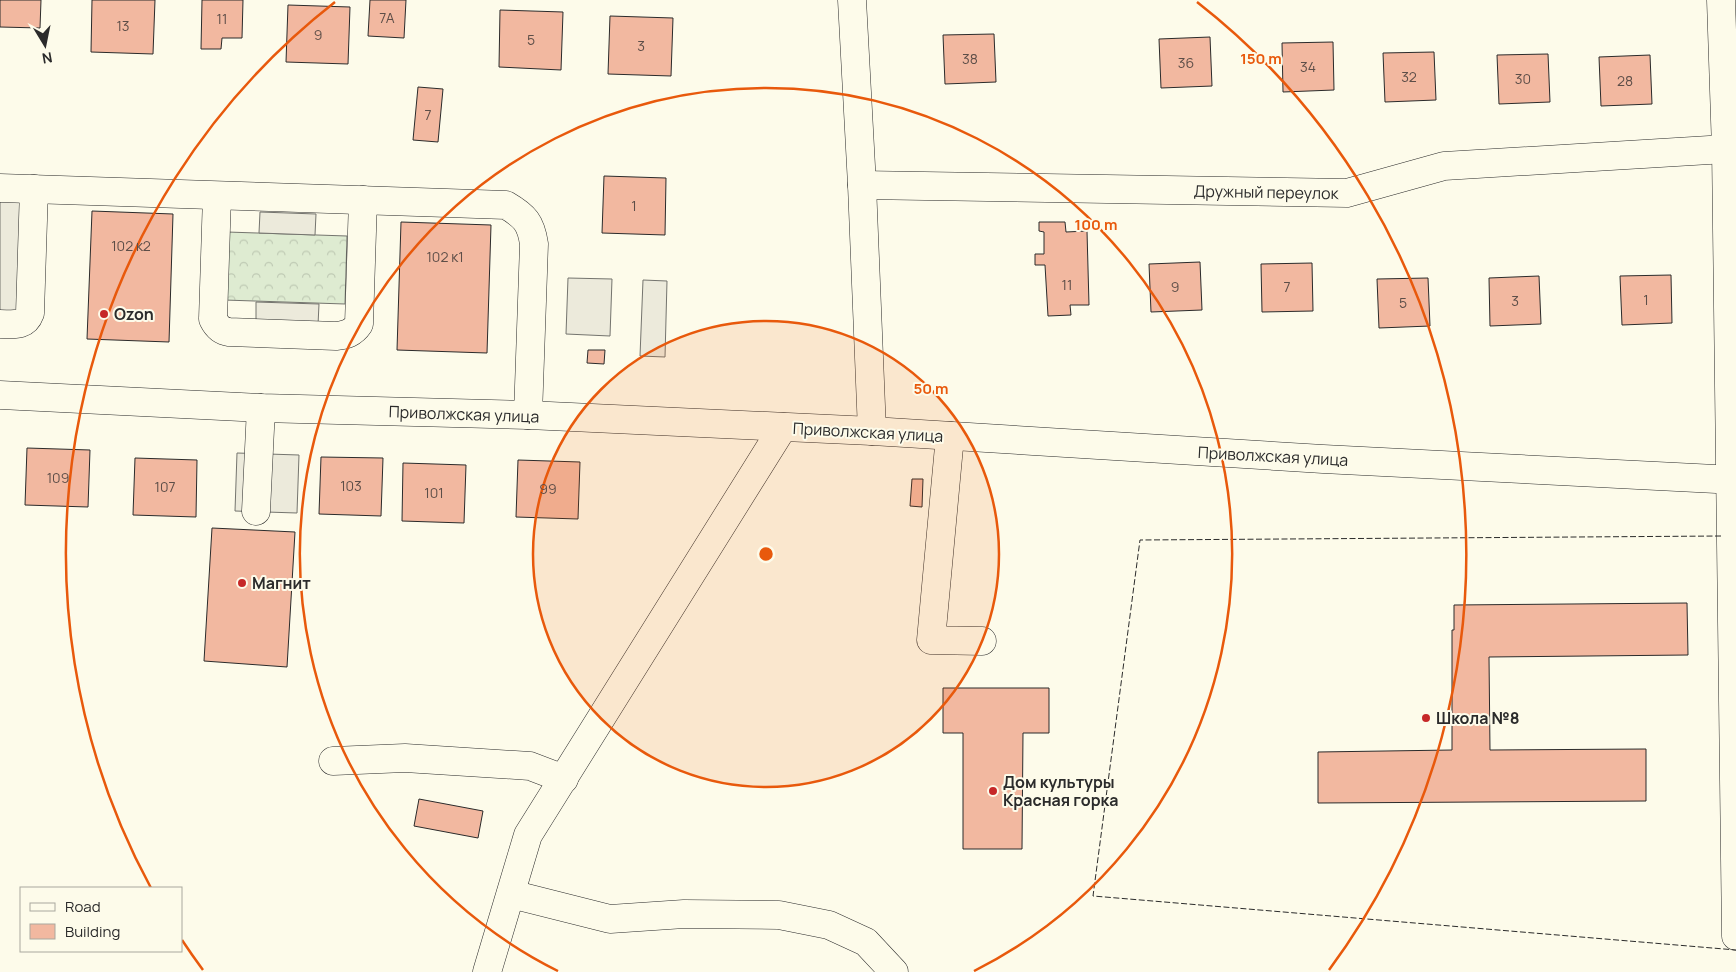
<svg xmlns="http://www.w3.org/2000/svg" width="1736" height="972" font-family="Manrope,sans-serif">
	<defs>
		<pattern id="forest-crowns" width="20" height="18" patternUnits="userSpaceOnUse" patternTransform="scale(1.25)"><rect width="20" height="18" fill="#deebd1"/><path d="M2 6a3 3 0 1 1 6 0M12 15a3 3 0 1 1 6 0" fill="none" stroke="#bfcab4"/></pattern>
	</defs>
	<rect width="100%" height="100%" fill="#fdfbea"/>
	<path fill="url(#forest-crowns)" stroke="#74746e" d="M 227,232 L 347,236 L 345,304 L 224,300 Z"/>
	<g fill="#eceadb" stroke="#74746e">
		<path d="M 0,191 L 25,192 L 21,315 L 0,314 Z"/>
		<path d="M 260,212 L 316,214 L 315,235 L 259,233 Z"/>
		<path d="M 568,278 L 612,279 L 610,336 L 566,334 Z"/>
		<path d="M 643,280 L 667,281 L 665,357 L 640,356 Z"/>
		<path d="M 256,302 L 319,304 L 318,325 L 256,323 Z"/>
		<path d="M 237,453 L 299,455 L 297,513 L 235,511 Z"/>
	</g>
	<g fill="#f2b8a0" stroke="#2b2b2b">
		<path d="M 0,0 L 41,0 L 40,28 L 0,27 Z"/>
		<path d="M 92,0 L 155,0 L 153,54 L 91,52 Z"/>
		<path d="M 202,0 L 243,0 L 242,38 L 222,38 L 221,49 L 201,49 Z"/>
		<path d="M 370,0 L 406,0 L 404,38 L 368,36 Z"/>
		<path d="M 288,5 L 350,7 L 348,64 L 286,62 Z"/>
		<path d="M 500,10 L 563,12 L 561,70 L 499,67 Z"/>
		<path d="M 610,16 L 673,18 L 671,76 L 608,74 Z"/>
		<path d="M 994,34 L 996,82 L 945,84 L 943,35 Z"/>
		<path d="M 1210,37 L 1212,86 L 1161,88 L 1159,39 Z"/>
		<path d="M 1333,42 L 1334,90 L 1283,92 L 1282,43 Z"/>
		<path d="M 1434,52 L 1436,100 L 1385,102 L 1383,53 Z"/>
		<path d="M 1548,54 L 1550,102 L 1499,104 L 1497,55 Z"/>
		<path d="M 1650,55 L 1652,104 L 1601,106 L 1599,57 Z"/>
		<path d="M 418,87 L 443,89 L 438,142 L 413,140 Z"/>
		<path d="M 604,176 L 666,178 L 665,235 L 602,233 Z"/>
		<path d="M 92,211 L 173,214 L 169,342 L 87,339 Z"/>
		<path d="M 401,222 L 491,225 L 487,353 L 397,350 Z"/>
		<path d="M 1039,222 L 1065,222 L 1066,232 L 1087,231 L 1089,305 L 1070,305 L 1071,315 L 1048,316 L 1045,265 L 1035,265 L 1035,254 L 1044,254 L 1044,232 L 1039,231 Z"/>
		<path d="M 1200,262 L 1202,310 L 1151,312 L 1149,264 Z"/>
		<path d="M 1312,263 L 1313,311 L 1262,312 L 1261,264 Z"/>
		<path d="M 1671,275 L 1672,323 L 1622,325 L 1620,276 Z"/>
		<path d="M 1539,276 L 1541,324 L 1490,326 L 1489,278 Z"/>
		<path d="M 1428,278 L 1430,326 L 1379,328 L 1377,279 Z"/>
		<path d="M 588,350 L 605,350 L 604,364 L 587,363 Z"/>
		<path d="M 27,448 L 90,450 L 88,507 L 25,505 Z"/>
		<path d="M 321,457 L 383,458 L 381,516 L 319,514 Z"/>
		<path d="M 135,458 L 197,460 L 196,517 L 133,515 Z"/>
		<path d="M 518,460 L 580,462 L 578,519 L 516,517 Z"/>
		<path d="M 403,463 L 466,465 L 464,523 L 402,521 Z"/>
		<path d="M 912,479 L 923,479 L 922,507 L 910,506 Z"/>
		<path d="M 212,528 L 295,532 L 287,667 L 204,661 Z"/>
		<path d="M 1687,603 L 1688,655 L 1489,657 L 1490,750 L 1646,749 L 1646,801 L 1318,803 L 1318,752 L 1452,750 L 1452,630 L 1454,630 L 1454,605 Z"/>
		<path d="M 943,688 L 1049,688 L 1049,733 L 1023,733 L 1022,849 L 963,849 L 963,733 L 943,733 Z"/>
		<path d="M 419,799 L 483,811 L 478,838 L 414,826 Z"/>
	</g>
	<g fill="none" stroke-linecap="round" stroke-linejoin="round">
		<defs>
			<g id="minor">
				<path d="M 852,0 L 862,185 L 872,431"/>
				<path d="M 1721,0 L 1726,149 L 1736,936"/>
				<path d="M 862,185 L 1347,193 L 1444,166 L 1726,149"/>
				<path d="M 0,188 L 506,205 C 525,216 531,223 534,244 L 528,415"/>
				<path d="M 217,196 L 213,319 C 217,327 221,331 229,332 L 336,336 C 346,335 353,333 359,324 L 363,200"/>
				<path d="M 0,324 C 13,324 25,327 30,313 L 34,189"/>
				<path d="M 950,436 L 931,640 L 982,641"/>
				<path d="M 256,511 L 261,408"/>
				<path d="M 333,761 L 405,758 L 530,766 L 564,779"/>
				<path d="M 511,894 L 610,919 L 684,914 L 779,915 L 829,925 L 866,942 L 894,972"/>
				<path d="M 487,972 L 528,835 L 783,427"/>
			</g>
			<path id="major" d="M 0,395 L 261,408 L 528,415 L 872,431 L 1323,459 L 1736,480"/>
		</defs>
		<use href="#minor" stroke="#2b2b2b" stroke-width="29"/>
		<use href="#major" stroke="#2b2b2b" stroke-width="29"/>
		<use href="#minor" stroke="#fdfbea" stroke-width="28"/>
		<use href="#major" stroke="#fdfbea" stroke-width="28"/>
		<path stroke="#2b2b2b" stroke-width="1" stroke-dasharray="6 2.5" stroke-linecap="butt" d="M 1721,536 L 1140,540 L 1093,896 L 1736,950"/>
	</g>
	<circle cx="766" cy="554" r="233" fill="#e8590c" fill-opacity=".12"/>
	<g fill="none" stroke="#e8590c" stroke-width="2.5">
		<circle cx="766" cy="554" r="233"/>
		<path d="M558 971A466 466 0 1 1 974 971"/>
		<path d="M203 970A700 700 0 0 1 182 940M151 888A700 700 0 0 1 335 2M1197 2A700 700 0 0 1 1329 970"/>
	</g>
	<g fill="#c62828" stroke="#fdfbea" stroke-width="2">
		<circle cx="104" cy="314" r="5"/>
		<circle cx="242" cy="583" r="5"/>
		<circle cx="1426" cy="718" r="5"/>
		<circle cx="993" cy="791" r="5"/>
	</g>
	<g text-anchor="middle" stroke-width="4" stroke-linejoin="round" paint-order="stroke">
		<g font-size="14" fill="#5d4e48">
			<text x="387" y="23">7А</text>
			<text x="222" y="24">11</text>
			<text x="123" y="31">13</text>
			<text x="318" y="40">9</text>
			<text x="531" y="45">5</text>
			<text x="641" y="51">3</text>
			<text x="970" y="64">38</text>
			<text x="1186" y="68">36</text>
			<text x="1308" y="72">34</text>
			<text x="1409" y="82">32</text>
			<text x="1523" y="84">30</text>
			<text x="1625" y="86">28</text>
			<text x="428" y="120">7</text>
			<text x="634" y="211">1</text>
			<text x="131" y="251">102 к2</text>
			<text x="445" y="262">102 к1</text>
			<text x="1067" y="290">11</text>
			<text x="1175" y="292">9</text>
			<text x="1287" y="292">7</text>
			<text x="1646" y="305">1</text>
			<text x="1515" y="306">3</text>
			<text x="1403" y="308">5</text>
			<text x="58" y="483">109</text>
			<text x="351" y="491">103</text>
			<text x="165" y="492">107</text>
			<text x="548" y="494">99</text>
			<text x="434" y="498">101</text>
		</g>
		<g font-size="16" fill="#2b2b2b" stroke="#fdfbea">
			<text transform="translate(1266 192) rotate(1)" y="6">Дружный переулок</text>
			<text transform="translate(464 414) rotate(2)" y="6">Приволжская улица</text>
			<text transform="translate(868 432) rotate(3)" y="6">Приволжская улица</text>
			<text transform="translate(1273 456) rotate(3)" y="6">Приволжская улица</text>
		</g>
		<g font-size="16" font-weight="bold" fill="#2b2b2b" stroke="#fdfbea" text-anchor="start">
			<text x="114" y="320">Ozon</text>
			<text x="252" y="589">Магнит</text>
			<text x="1436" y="724">Школа №8</text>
			<text x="1003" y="788">Дом культуры<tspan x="1003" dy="18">Красная горка</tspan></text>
		</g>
	</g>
	<circle cx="766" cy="554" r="8" fill="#e8590c" stroke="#fdfbea" stroke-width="2.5"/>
	<g font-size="15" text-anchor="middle" font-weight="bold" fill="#e8590c" stroke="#fdfbea" stroke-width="4" stroke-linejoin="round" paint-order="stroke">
		<text x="1261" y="64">150 m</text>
		<text x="1096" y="230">100 m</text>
		<text x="931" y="394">50 m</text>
	</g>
	<rect x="20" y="887" width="162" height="65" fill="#fdfbea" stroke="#a9a89e"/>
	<rect x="30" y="903" width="25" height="8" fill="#fdfbea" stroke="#a9a89e"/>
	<text x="65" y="912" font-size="15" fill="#2b2b2b">Road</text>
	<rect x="30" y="924" width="25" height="15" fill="#f2b8a0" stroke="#a9a89e"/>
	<text x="65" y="937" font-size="15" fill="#2b2b2b">Building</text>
	<g transform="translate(45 45) rotate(170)" stroke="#fdfbea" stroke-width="4" paint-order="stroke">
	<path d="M0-4L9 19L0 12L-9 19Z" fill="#2b2b2b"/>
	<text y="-8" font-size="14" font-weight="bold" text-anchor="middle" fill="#2b2b2b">N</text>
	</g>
</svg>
